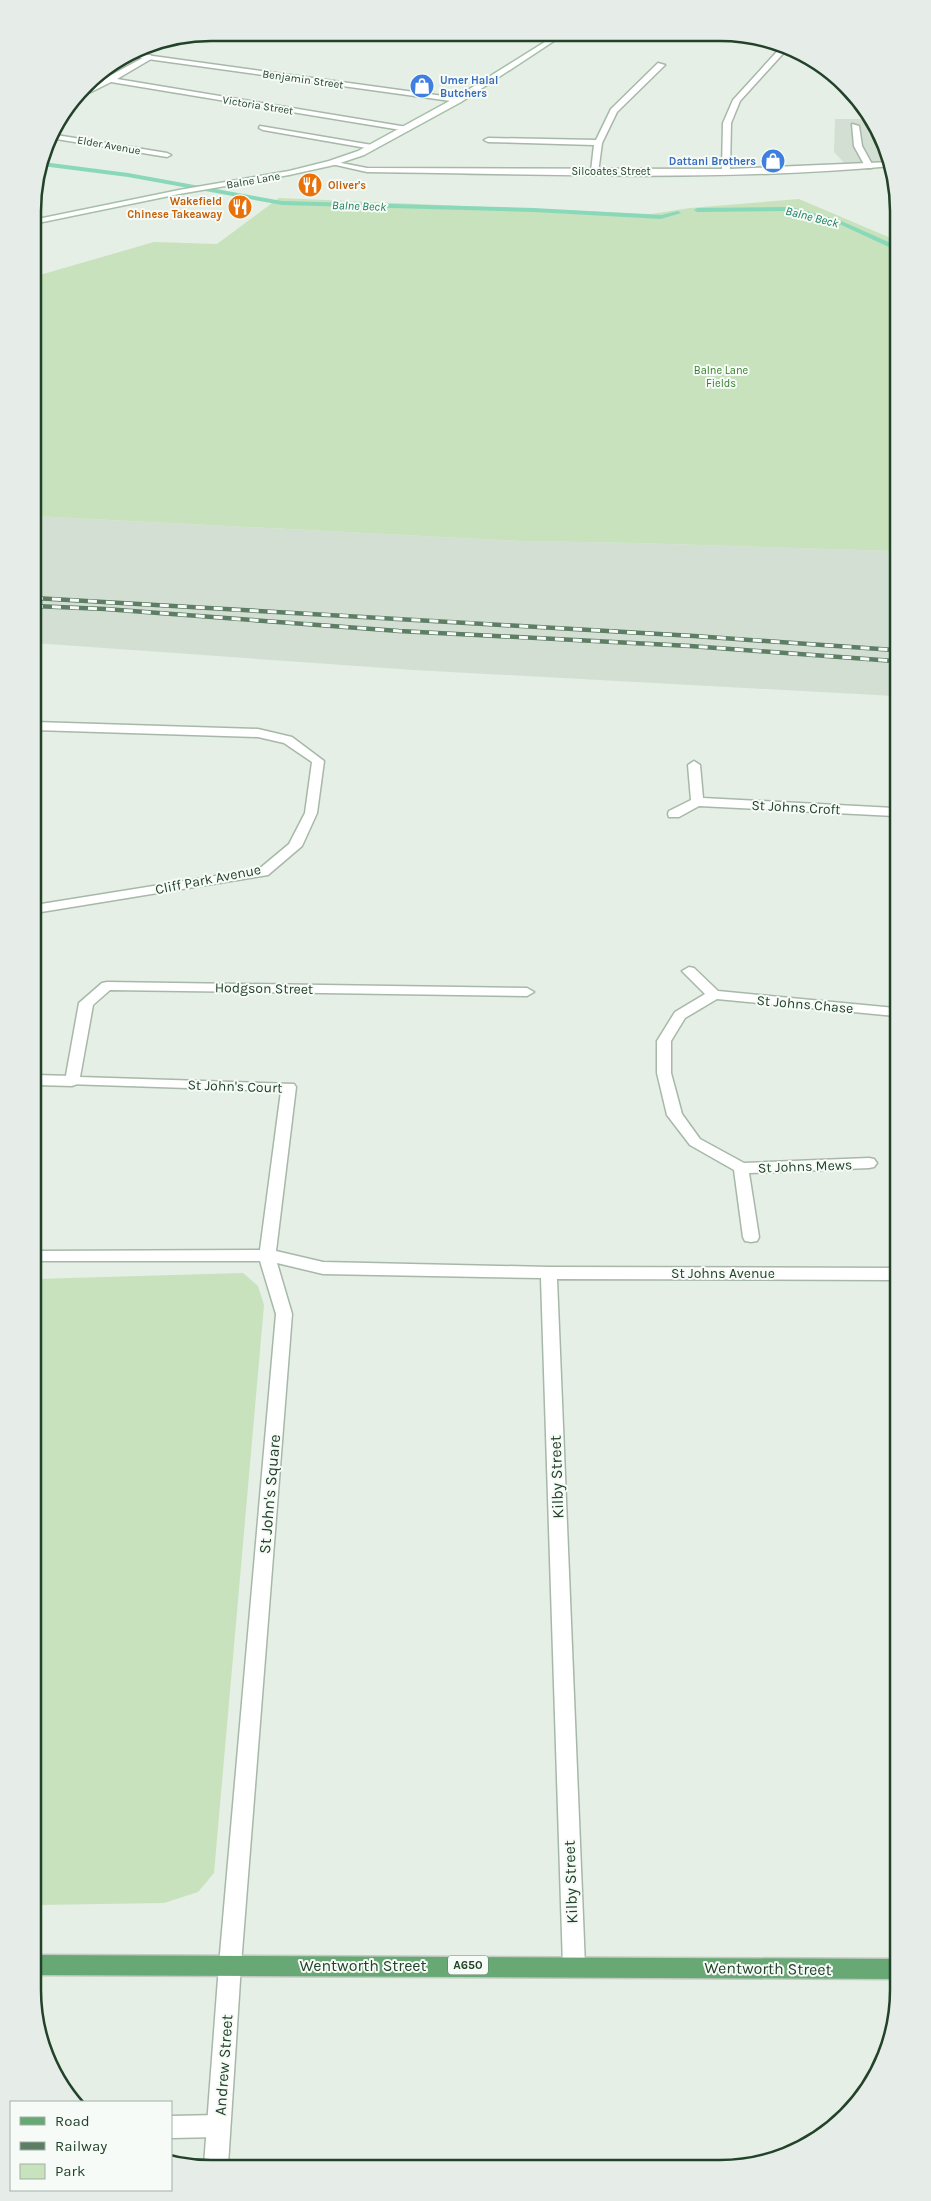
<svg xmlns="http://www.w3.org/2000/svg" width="931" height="2201" font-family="Karla,sans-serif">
	<rect width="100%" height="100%" fill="#e5efe5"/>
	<g fill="#d3dfd3">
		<path d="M 835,119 L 866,119 L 892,164 L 848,167 L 834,152 Z"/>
		<path d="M 34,516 L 521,541 L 637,543 L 894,551 L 894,696 L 414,670 L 34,643 Z"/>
	</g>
	<g fill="#c7e2bd">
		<path d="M 279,198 L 651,214 L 690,208 L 799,199 L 893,239 L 894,551 L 637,543 L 521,541 L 34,516 L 33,277 L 154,242 L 217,244 Z"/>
		<path d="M 243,1273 L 258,1286 L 264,1305 L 214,1873 L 198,1892 L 164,1903 L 38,1905 L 36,1279 Z"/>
	</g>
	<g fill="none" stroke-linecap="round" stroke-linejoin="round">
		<g fill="#8ad8ba" fill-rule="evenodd">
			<path d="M 43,162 L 128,173 L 282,201 L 534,208 L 661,215 L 678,211 L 681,213 L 661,219 L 534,212 L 282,205 L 128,177 L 42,166 Z"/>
			<path d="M 791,207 L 839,220 L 893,244 L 893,249 L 835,222 L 791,211 L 697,212 L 694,210 L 697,208 Z"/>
		</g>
		<defs>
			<g id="lane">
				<path d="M 148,55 L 151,55 L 151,59 L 117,79 L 407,127 L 411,129 L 407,131 L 111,82 L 91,92 L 84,90 Z"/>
				<path d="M 658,63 L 665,65 L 617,112 L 602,143 L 598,173 L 591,171 L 594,145 L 488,142 L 484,140 L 488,138 L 596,140 L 611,109 Z"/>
				<path d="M 852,124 L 859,126 L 862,146 L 873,166 L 872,168 L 866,168 L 854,146 Z"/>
				<path d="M 36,1075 L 72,1076 L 77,1078 L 79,1081 L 77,1084 L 72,1086 L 36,1085 Z"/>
				<path d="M 219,2115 L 227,2118 L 230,2126 L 227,2134 L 219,2137 L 171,2138 L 171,2116 Z"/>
			</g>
			<g id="street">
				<path d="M 783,45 L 789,47 L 740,101 L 731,123 L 730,169 L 891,162 L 892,166 C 718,182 542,174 367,172 L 327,163 L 331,161 L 367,168 L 722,169 L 723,123 L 733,100 Z"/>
				<path d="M 131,53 L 458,98 L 462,100 L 458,102 L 126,56 Z"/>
				<path d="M 260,126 L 372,145 L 376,147 L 372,149 L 263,130 L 259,128 Z"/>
				<path d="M 50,134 L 167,153 L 171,155 L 167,157 L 50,138 Z"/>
				<path d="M 35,722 L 258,729 L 292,737 L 324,761 L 317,813 L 302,846 L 268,875 L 35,913 L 35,905 L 259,869 L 289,844 L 305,813 L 312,762 L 284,743 L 258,737 L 35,730 Z"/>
				<path d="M 694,761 L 700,765 L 703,798 L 894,808 L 894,816 L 699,806 L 679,817 L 669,817 L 668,814 L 669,811 L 691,800 L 688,765 Z"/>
				<path d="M 689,967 L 694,968 L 718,991 L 895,1008 L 895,1016 L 717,999 L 685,1018 L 671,1041 L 671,1073 L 682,1114 L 700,1139 L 744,1163 L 869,1158 L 874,1159 L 877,1163 L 874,1167 L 869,1168 L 749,1173 L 759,1237 L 757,1241 L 751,1242 L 745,1241 L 743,1237 L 734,1170 L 690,1145 L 667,1115 L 657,1073 L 657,1041 L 675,1012 L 705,994 L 682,971 Z"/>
				<path d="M 107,982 L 527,988 L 534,992 L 527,996 L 110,990 L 93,1005 L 80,1077 L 294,1084 L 296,1087 L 276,1251 L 323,1262 L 549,1267 L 896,1268 L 896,1280 L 557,1279 L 585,1966 L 582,1973 L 574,1976 L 566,1973 L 563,1966 L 541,1278 L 323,1274 L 277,1263 L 292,1314 L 241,1965 L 228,2165 L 204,2165 L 219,1965 L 276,1314 L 260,1261 L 36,1261 L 36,1251 L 260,1250 L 281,1091 L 67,1084 L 65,1081 L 79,1003 L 102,983 Z"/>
			</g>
			<path id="secondary" d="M 556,35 L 563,35 L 461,102 L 364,155 L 334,165 L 289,175 L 179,194 L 33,224 L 33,220 L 179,190 L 289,171 L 329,161 L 358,151 L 455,98 Z"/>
			<path id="primary" d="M 38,1955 L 898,1959 L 898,1979 L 38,1975 Z"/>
		</defs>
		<use href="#lane" stroke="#a7b8a9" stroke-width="3"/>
		<use href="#street" stroke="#a7b8a9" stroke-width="3"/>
		<use href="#secondary" stroke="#a6bfa9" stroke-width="3"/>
		<use href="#primary" stroke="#c1cac3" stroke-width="3"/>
		<use href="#lane" fill="#fff" fill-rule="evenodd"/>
		<use href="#street" fill="#fff" fill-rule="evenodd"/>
		<use href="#secondary" fill="#fff" fill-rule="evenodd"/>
		<use href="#primary" fill="#67a874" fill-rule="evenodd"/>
		<defs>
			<g id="rail">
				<path d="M 34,598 L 694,636 L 894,650"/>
				<path d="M 34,606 L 105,609 L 399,631 L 690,646 L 894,661"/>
			</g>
		</defs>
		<use href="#rail" stroke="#5d7e64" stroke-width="4.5"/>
		<use href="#rail" stroke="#f7fbf7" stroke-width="3" stroke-dasharray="9" stroke-linecap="butt"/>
	</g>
	<defs>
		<symbol id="shop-disc" viewBox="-11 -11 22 22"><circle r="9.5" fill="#3f7fe0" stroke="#f7fbf7"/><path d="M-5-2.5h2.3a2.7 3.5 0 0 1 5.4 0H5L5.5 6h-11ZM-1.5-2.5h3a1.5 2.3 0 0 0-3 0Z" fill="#fff"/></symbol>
		<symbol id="restaurant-disc" viewBox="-11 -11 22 22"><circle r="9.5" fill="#e8710a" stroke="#f7fbf7"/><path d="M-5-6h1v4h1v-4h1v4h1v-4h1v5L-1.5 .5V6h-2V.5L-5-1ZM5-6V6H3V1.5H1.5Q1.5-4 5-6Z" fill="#fff"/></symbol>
	</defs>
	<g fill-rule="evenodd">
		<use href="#shop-disc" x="408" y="72" width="28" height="28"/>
		<use href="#shop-disc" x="759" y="147" width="28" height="28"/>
		<use href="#restaurant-disc" x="296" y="171" width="28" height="28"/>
		<use href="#restaurant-disc" x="226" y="193" width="28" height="28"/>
	</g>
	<g text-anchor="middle" stroke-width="4" stroke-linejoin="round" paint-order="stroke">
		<g font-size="11" fill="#224329" stroke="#f7fbf7">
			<text transform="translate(303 79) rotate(8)" y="4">Benjamin Street</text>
			<text transform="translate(258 105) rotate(9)" y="4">Victoria Street</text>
			<text transform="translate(109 145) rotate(10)" y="4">Elder Avenue</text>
			<text x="611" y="175">Silcoates Street</text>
			<text transform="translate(253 180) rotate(-10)" y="4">Balne Lane</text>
		</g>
		<g font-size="11" font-weight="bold" fill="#366cbe" stroke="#f7fbf7" text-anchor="start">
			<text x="440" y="84">Umer Halal<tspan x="440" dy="13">Butchers</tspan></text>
			<text x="756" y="165" text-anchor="end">Dattani Brothers</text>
		</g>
		<g font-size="11" font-weight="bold" fill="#c56008" stroke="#f7fbf7" text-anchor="start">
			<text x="328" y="189">Oliver's</text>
			<text x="222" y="205" text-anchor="end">Wakefield<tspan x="222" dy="13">Chinese Takeaway</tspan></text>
		</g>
		<g font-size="11" fill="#357e29" stroke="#f7fbf7">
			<text x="721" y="374">Balne Lane<tspan x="721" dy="13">Fields</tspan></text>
		</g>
		<g font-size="12" font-style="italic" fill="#167f59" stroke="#f7fbf7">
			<text transform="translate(359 206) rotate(2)" y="4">Balne Beck</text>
			<text transform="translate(812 217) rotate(14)" y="4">Balne Beck</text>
		</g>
		<rect fill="#f7fbf7" stroke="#627a67" stroke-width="1" x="448" y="1955.5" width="40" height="19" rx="4"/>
		<g font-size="12" font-weight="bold" fill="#224329">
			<text x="468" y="1969">A650</text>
		</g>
		<g font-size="14" fill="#224329" stroke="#f7fbf7">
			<text transform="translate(796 807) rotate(3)" y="5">St Johns Croft</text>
			<text transform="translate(208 879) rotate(-11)" y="5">Cliff Park Avenue</text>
			<text transform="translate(264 988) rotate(1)" y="5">Hodgson Street</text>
			<text transform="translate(805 1004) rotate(5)" y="5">St Johns Chase</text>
			<text transform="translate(235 1086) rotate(2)" y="5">St John's Court</text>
			<text transform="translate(805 1166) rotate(-2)" y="5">St Johns Mews</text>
			<text x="723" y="1278">St Johns Avenue</text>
		</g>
		<g font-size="16" fill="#224329" stroke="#f7fbf7">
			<text transform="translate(556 1477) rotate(-92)" y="6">Kilby Street</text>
			<text transform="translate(269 1494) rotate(-85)" y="6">St John's Square</text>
			<text transform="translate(570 1882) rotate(-92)" y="6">Kilby Street</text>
			<text x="363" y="1971">Wentworth Street</text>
			<text transform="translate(768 1968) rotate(1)" y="6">Wentworth Street</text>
			<text transform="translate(223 2065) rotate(-86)" y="6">Andrew Street</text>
		</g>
	</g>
	<path d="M0 0H931V2201H0ZM211 41H720A170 170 0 0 1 890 211V1990A170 170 0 0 1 720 2160H211A170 170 0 0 1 41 1990V211A170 170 0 0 1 211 41Z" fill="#e6ece7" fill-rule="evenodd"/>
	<path fill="none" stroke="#224329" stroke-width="2.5" d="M211 41H720A170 170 0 0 1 890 211V1990A170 170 0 0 1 720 2160H211A170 170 0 0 1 41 1990V211A170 170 0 0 1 211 41Z"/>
	<rect x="10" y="2101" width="162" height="90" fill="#f7fbf7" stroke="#a2b1a5"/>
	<rect x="20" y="2117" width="25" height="8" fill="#67a874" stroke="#a2b1a5"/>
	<text x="55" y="2126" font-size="15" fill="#224329">Road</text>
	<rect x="20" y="2142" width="25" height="8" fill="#5d7e64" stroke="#a2b1a5"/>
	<text x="55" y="2151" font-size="15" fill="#224329">Railway</text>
	<rect x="20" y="2164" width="25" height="15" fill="#c7e2bd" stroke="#a2b1a5"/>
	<text x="55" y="2176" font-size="15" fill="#224329">Park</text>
</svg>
